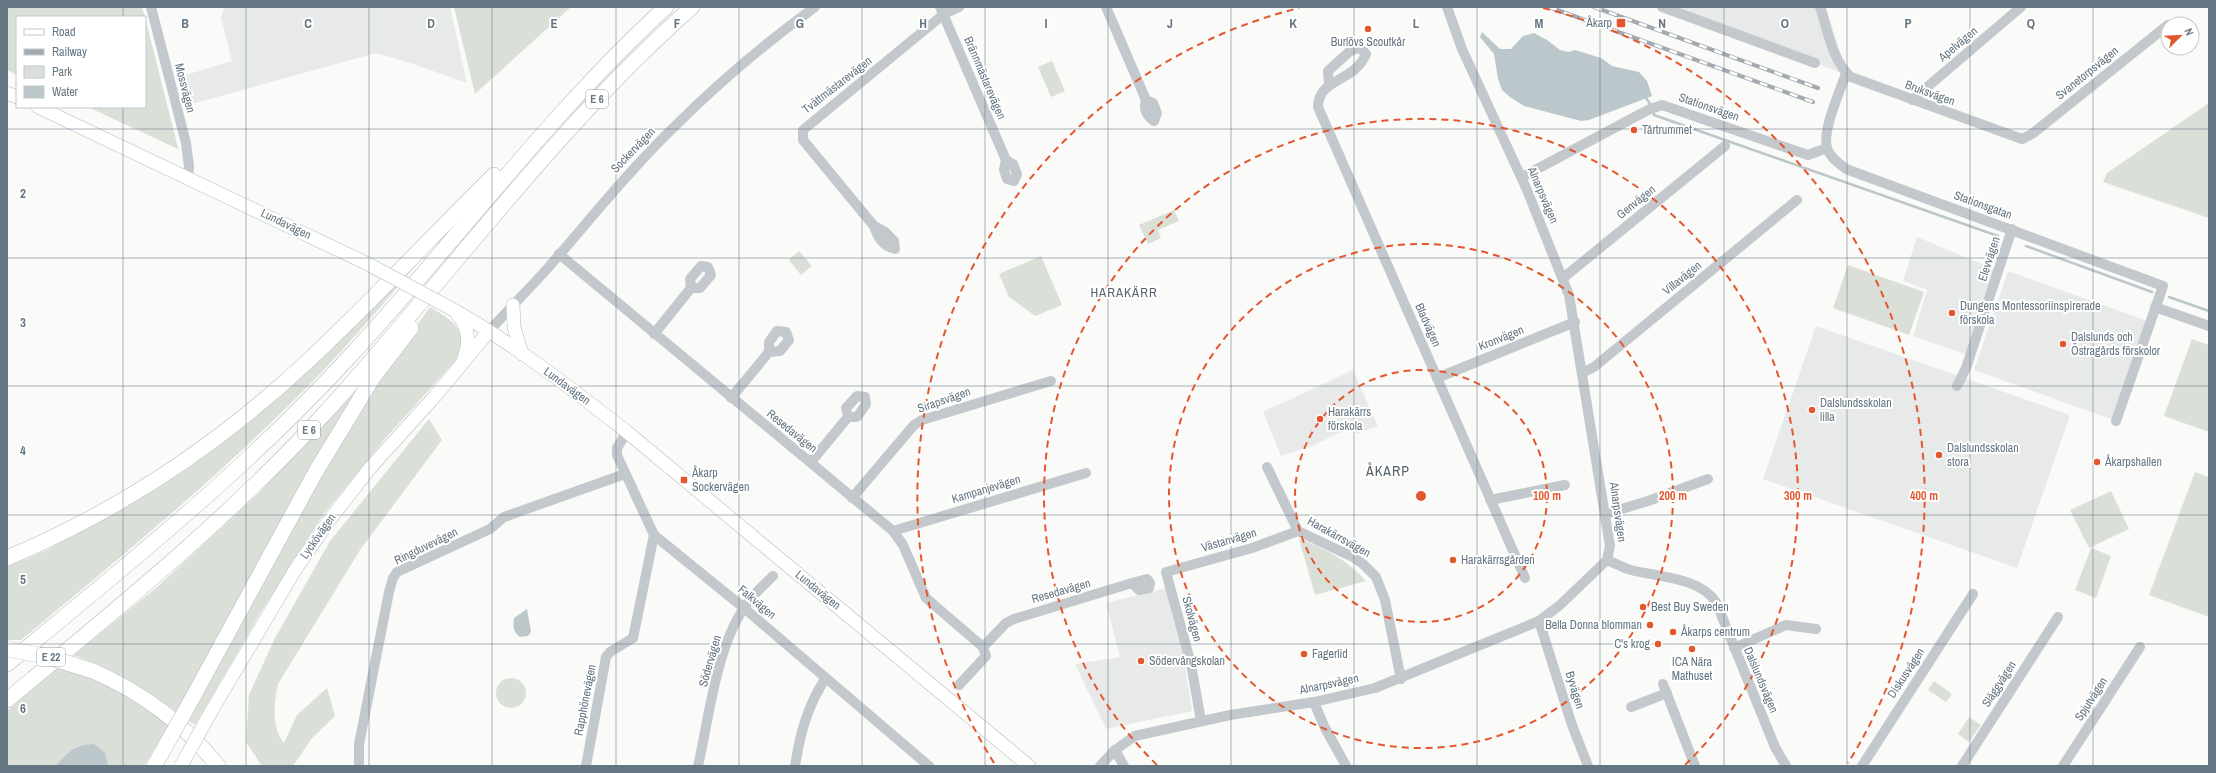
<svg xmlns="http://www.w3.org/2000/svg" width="2216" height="773" font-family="'Archivo Narrow',sans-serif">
	<rect width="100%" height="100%" fill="#fafaf8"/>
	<g fill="#e8e9e9">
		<path d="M 225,7 L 450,7 L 467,83 L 410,63 L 376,53 L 185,106 L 176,78 L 232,61 L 221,17 Z"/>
		<path d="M 1666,7 L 1826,7 L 1847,75 L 1829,68 Z"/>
		<path d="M 1917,237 L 1999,271 L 1970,356 L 1913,336 L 1927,290 L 1903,281 Z"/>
		<path d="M 2008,271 L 2150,322 L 2116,421 L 1974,370 Z"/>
		<path d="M 1816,326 L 2070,415 L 2017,568 L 1763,479 Z"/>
		<path d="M 1353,370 L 1378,426 L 1357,434 L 1352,427 L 1312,446 L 1281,456 L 1263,412 Z"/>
		<path d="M 1167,588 L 1182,648 L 1192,711 L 1106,729 L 1075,664 L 1120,657 L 1106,603 Z"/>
	</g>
	<g fill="#dadfd7">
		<path d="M 7,7 L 142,7 L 145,17 L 17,17 L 17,75 L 7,70 Z"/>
		<path d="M 454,7 L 571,7 L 475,94 Z"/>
		<path d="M 145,17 L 178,148 L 178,149 L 88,107 L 145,107 Z"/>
		<path d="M 1052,61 L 1065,91 L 1051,97 L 1038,67 Z"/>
		<path d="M 2209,103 L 2209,218 L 2103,182 L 2107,173 Z"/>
		<path d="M 1174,210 L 1179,221 L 1158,230 L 1161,238 L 1148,244 L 1139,225 Z"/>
		<path d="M 445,230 C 402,282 359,334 312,382 C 221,475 120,558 21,640 L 7,640 L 7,567 L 47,550 L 138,499 L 254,418 Z"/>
		<path d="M 799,251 L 812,266 L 801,275 L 789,260 Z"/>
		<path d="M 1041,256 L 1062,305 L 1035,316 L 1009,297 L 999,274 Z"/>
		<path d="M 1848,265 L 1924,292 L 1909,335 L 1833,308 Z"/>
		<path d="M 430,307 C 455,322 470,331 455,361 L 384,440 L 323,515 L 259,615 L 195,725 L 189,721 L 338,444 L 375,384 Z"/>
		<path d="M 2192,339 L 2209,345 L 2209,432 L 2164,416 Z"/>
		<path d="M 361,386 L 177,712 C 141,686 115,669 73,655 L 156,588 L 258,494 Z"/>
		<path d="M 429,419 L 442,440 L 360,550 L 278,684 C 274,701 271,729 284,743 L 297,715 L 327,688 L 335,716 L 313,737 L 293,766 L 262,766 L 246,742 L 249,695 L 274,640 L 330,541 Z"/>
		<path d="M 2195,472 L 2209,477 L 2209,617 L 2149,595 Z"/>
		<path d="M 2111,491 L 2129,529 L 2089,548 L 2070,510 Z"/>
		<path d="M 1299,539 C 1323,547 1349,561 1366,581 L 1315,595 Z"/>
		<path d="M 2091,548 L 2111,556 L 2096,598 L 2075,590 Z"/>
		<path d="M 57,668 L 86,676 L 120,690 L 169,724 L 144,766 L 7,766 L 7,711 Z"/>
		<circle cx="511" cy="693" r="15"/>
		<path d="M 1934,681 L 1952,694 L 1946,702 L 1928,690 Z"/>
		<path d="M 1969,717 L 1981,725 L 1969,742 L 1958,734 Z"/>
	</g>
	<g fill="#bbc7cb">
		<path d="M 1482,32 L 1500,49 L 1511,49 L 1523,36 L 1534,33 L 1547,40 L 1560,50 L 1569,52 L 1575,50 L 1601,58 L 1612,66 L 1639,72 L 1647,81 L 1652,96 L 1589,120 L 1581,121 L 1524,106 L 1510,97 L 1502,90 L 1498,79 L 1494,54 L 1480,37 Z"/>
		<path d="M 527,609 L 531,632 L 528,636 L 520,637 C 513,632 513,626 514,618 Z"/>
		<path d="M 94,744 L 105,753 L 108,766 L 56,766 C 68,752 74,745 94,744 Z"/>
	</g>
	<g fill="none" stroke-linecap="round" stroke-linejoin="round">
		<g stroke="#bbc7cb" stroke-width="2.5">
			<path d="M 1646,98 L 1651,105"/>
			<path d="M 1652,110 L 1654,115 L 1998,236"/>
			<path d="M 2026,246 L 2152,292"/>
			<path d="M 2169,297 L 2209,311"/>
		</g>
		<defs>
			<g id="major">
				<path d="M 7,93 L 17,97"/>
				<path d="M 38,107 L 368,264"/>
				<path d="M 441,303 C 508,339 568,386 627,432 L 1029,766"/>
				<path d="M 513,305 L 514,327 L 522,354"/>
				<path d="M 457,314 C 469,328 470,341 464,358"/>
				<path d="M 212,710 L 295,570 L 328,522 L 370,468 L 436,395 L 489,331"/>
			</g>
			<g id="highway">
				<path d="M 7,558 C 119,511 221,443 310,359 C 373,300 432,236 494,175"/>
				<path d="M 7,664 C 126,566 248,468 352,354 C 458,239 550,113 666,7"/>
				<path d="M 93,671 C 143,693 184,723 218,766"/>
				<path d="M 193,697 L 315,473 L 372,379 L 411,328"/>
				<path d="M 7,700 C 116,610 228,519 324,414 C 447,279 554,129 692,7"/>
				<path d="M 154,766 L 161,754"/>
			</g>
		</defs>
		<use href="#major" stroke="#b5babe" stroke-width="14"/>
		<use href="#highway" stroke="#b4b9bd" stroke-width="16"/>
		<g stroke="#c3c8cc" stroke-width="10">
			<path d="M 151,7 L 186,143 L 189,166 L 188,177"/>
			<path d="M 940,7 L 1006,160 L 1013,164 L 1017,174 L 1014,181 L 1007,179 L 1004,170 L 1006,160"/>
			<path d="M 1106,7 L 1146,100 C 1143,109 1146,115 1154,121 L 1157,113 L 1153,103 L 1146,100"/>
			<path d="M 1662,7 L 1815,63"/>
			<path d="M 1820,7 C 1828,30 1832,61 1851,77 L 2022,139 L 2032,134 L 2168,25"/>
			<path d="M 1846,73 C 1840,92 1822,130 1827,148 C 1830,158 1839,163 1846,169 L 2163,286 L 2116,421"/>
			<path d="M 1329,85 L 1328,71 L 1349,52 L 1359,47 L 1366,54 C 1355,82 1318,78 1318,107 L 1525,578"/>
			<path d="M 1912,100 L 2021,7"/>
			<path d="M 1522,177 L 1648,110 L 1662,105 L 1808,155 L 1827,148"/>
			<path d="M 874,226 L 885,232 L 894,241 L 895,249 C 882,246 878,237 874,226 L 803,140 L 803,130 L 944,14 L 959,7"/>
			<path d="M 559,254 L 893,531 L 903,545 L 926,598 L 983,647 L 1006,623 L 1014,619 L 1132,583 L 1139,590 L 1149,588 L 1150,583 L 1147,579 L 1132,583"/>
			<path d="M 1563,278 L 1725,146"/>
			<path d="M 2155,307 L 2209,326"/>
			<path d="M 489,331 C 508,310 528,290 547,269 C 588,222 626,174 670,131 C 715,86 764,44 815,7"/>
			<path d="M 654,334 L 691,288 L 700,288 L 711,275 L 708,267 L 701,266 L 690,279 L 691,288"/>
			<path d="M 1582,373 L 1594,367 L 1797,200"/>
			<path d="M 1437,378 L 1575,322"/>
			<path d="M 1957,386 L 1966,368 L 2012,229"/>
			<path d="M 731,398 L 769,352 L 780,351 L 789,340 L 786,332 L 777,331 L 769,342 L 769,352"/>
			<path d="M 627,432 L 617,448 L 617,455 L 654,535 L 744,608 L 929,766"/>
			<path d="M 811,462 L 848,417 L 857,417 L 866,404 L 865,397 L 857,396 L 846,408 L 848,417"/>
			<path d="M 1267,467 L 1298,531 L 1353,557 L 1363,564 L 1376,577 L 1385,600 L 1401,679"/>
			<path d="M 852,498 L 914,425 L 922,420 L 1051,381"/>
			<path d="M 1490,500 L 1565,485"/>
			<path d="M 1605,514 L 1648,501 L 1708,479"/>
			<path d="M 893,531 L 1086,473"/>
			<path d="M 1607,560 C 1615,563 1623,568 1631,570 C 1658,577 1699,577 1716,602 L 1775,747 L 1786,766"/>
			<path d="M 1539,621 L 1572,725 L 1588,766"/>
			<path d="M 1734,648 L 1786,625 L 1816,629"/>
			<path d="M 1663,684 L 1695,766"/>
			<path d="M 959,685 L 986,656 L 983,647"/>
			<path d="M 1314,702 L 1324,726 L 1346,766"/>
			<path d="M 1631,707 L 1667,693"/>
			<path d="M 1201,721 L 1191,664 L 1166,572 L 1252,548 L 1298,531"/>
			<path d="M 1115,750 L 1124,766"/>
			<path d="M 359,766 L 359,744 L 389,592 L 393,578 L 397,572 L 490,529 L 504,517 L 625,474"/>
			<path d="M 586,766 L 606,657 L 610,652 L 633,638 L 654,535"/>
			<path d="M 698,766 C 709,718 716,649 744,608 C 751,596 763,586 773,576"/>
			<path d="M 795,766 C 800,734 807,707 825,679"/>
			<path d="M 1100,766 L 1115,750 L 1135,736 L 1230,715 L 1314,702 L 1375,688 L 1539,621 L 1560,605 L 1607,560 L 1610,546 L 1569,295 L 1527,190 L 1462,49 L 1447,7"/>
			<path d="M 1862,766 L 1973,594"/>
			<path d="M 1962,766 L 2058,617"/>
			<path d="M 2063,766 L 2140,647"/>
		</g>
		<use href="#major" stroke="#fff" stroke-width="13"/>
		<use href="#highway" stroke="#fff" stroke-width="15"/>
		<defs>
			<g id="rail">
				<path d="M 1549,7 L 1813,102"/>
				<path d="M 1594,7 L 1818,88"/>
			</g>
		</defs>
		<use href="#rail" stroke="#a2aab0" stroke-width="4"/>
		<use href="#rail" stroke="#fff" stroke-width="2.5" stroke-dasharray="8" stroke-linecap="butt"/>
		<defs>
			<g id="major-bridge">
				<path d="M 368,264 L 441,303"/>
				<path d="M 181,766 L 212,710"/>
			</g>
			<g id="highway-bridge">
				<path d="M 7,649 L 45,656 L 93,671"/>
				<path d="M 161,754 L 193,697"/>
			</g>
		</defs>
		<use href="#major-bridge" stroke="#b5babe" stroke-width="14" stroke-linecap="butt"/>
		<use href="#highway-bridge" stroke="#b4b9bd" stroke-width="16" stroke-linecap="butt"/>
		<use href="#major-bridge" stroke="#fff" stroke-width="13"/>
		<use href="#highway-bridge" stroke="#fff" stroke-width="15"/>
	</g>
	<path fill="none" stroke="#657683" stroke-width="1" stroke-opacity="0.55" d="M 123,7 L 123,17M 246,7 L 246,766M 369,7 L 369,766M 492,7 L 492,766M 616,7 L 616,766M 739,7 L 739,766M 862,7 L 862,766M 985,7 L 985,766M 1108,7 L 1108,766M 1231,7 L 1231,766M 1354,7 L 1354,766M 1477,7 L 1477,766M 1600,7 L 1600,766M 1724,7 L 1724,766M 1847,7 L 1847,766M 1970,7 L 1970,766M 2093,7 L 2093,766M 123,107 L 123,766M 7,129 L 2209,129M 7,258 L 2209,258M 7,386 L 2209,386M 7,515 L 2209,515M 7,644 L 2209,644"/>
	<g fill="none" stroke="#e4572e" stroke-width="2" stroke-dasharray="7 5">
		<circle cx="1421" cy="496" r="126"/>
		<circle cx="1421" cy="496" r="252"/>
		<path d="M1157 765A377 377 0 1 1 1685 765"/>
		<path d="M994 763A503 503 0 0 1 1299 8M1543 8A503 503 0 0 1 1848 763"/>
	</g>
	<g fill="#e4572e" stroke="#fff" stroke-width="1.5">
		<rect x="1616" y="18" width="10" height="10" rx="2"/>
		<circle cx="1368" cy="29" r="4"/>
		<circle cx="1634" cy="130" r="4"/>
		<circle cx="1952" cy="313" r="4"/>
		<circle cx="2063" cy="344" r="4"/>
		<circle cx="1812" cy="410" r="4"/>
		<circle cx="1320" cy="419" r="4"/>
		<circle cx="1939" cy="455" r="4"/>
		<circle cx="2097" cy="462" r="4"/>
		<rect x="680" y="476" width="8" height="8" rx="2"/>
		<circle cx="1453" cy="560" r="4"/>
		<circle cx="1643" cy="607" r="4"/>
		<circle cx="1650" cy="625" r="4"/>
		<circle cx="1673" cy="632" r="4"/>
		<circle cx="1658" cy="644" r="4"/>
		<circle cx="1692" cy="649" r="4"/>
		<circle cx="1304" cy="654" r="4"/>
		<circle cx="1141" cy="661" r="4"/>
	</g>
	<g text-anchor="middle" stroke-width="4" stroke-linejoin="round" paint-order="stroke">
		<g fill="#fff" stroke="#939fa8" stroke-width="1">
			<rect x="586" y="90" width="22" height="18" rx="3"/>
			<rect x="298" y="421" width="22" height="18" rx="3"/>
			<rect x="37" y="648" width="28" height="18" rx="3"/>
		</g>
		<g font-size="11" font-weight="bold" fill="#657683">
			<text x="597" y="103">E 6</text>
			<text x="309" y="434">E 6</text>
			<text x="51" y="661">E 22</text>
		</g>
		<g font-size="12" fill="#657683" stroke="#fff" text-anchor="start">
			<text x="1612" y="27" text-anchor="end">Åkarp</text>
			<text x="1368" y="46" text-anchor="middle">Burlövs Scoutkår</text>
			<text x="1642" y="134">Tårtrummet</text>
			<text x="1960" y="310">Dungens Montessoriinspirerade<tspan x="1960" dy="14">förskola</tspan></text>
			<text x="2071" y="341">Dalslunds och<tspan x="2071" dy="14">Östragårds förskolor</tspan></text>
			<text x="1820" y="407">Dalslundsskolan<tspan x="1820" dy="14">lilla</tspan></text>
			<text x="1328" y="416">Harakärrs<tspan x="1328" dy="14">förskola</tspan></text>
			<text x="1947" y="452">Dalslundsskolan<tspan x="1947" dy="14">stora</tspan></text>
			<text x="2105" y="466">Åkarpshallen</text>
			<text x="692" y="477">Åkarp<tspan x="692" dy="14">Sockervägen</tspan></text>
			<text x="1461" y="564">Harakärrsgården</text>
			<text x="1651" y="611">Best Buy Sweden</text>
			<text x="1642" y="629" text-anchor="end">Bella Donna blomman</text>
			<text x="1681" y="636">Åkarps centrum</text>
			<text x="1650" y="648" text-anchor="end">C's krog</text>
			<text x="1312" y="658">Fagerlid</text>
			<text x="1149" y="665">Södervångskolan</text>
			<text x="1692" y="666" text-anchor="middle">ICA Nära<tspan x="1692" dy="14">Mathuset</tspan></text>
		</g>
		<g font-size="12" fill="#657683" stroke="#fff">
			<text transform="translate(1958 44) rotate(-40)" y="4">Apelvägen</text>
			<text transform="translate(2087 73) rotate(-39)" y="4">Svanetorpsvägen</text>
			<text transform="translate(985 78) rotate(67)" y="4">Brännmästarevägen</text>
			<text transform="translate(837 85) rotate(-38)" y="4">Tvättmästarevägen</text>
			<text transform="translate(185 88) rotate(76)" y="4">Mossvägen</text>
			<text transform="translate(1930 93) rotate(20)" y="4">Bruksvägen</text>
			<text transform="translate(1709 107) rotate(19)" y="4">Stationsvägen</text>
			<text transform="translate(633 150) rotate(-46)" y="4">Sockervägen</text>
			<text transform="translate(1543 195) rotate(67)" y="4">Alnarpsvägen</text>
			<text transform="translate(1636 202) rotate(-39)" y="4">Genvägen</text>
			<text transform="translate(1983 205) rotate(20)" y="4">Stationsgatan</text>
			<text transform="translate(286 224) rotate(26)" y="4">Lundavägen</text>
			<text transform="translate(1989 259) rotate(-72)" y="4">Elevvägen</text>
			<text transform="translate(1682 278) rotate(-39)" y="4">Villavägen</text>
			<text transform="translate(1428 325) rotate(66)" y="4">Bladvägen</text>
			<text transform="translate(1501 338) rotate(-22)" y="4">Kronvägen</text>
			<text transform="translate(567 386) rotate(36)" y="4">Lundavägen</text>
			<text transform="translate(944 400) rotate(-19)" y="4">Sirapsvägen</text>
			<text transform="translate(792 431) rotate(39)" y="4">Resedavägen</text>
			<text transform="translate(986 489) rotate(-17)" y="4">Kampanjevägen</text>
			<text transform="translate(1618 512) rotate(82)" y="4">Alnarpsvägen</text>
			<text transform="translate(318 536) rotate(-55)" y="4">Lyckövägen</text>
			<text transform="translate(1339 537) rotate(29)" y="4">Harakärrsvägen</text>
			<text transform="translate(1229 540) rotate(-16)" y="4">Västanvägen</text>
			<text transform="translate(426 546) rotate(-26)" y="4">Ringduvevägen</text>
			<text transform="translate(818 590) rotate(39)" y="4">Lundavägen</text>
			<text transform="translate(1061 591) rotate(-16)" y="4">Resedavägen</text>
			<text transform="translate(757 602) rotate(40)" y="4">Falkvägen</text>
			<text transform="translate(1192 619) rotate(75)" y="4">Skolvägen</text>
			<text transform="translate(710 661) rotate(-74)" y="4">Södervägen</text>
			<text transform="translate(1906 673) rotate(-57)" y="4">Diskusvägen</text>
			<text transform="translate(1761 680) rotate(67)" y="4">Dalslundsvägen</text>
			<text transform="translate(1329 684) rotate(-12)" y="4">Alnarpsvägen</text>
			<text transform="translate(1999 684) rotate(-57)" y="4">Släggvägen</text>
			<text transform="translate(1575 690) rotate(73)" y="4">Byvägen</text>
			<text transform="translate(2091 699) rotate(-57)" y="4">Spjutvägen</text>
			<text transform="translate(585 700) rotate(-79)" y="4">Rapphönevägen</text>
		</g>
		<g font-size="13" letter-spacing="1" fill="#57646e" stroke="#fff">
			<text x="1124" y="297">HARAKÄRR</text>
		</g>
		<g font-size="14" letter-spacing="1" fill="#57646e" stroke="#fff">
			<text x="1388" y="476">ÅKARP</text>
		</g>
	</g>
	<g font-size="13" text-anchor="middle" font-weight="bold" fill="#657683" stroke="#fff" stroke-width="4" stroke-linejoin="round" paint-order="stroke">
		<text x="185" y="28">B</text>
		<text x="308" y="28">C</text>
		<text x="431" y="28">D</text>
		<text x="554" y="28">E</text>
		<text x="677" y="28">F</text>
		<text x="800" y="28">G</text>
		<text x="923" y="28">H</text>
		<text x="1046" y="28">I</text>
		<text x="1170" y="28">J</text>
		<text x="1293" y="28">K</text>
		<text x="1416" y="28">L</text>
		<text x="1539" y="28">M</text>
		<text x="1662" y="28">N</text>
		<text x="1785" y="28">O</text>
		<text x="1908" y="28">P</text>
		<text x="2031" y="28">Q</text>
		<text x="23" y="198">2</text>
		<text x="23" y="327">3</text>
		<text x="23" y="455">4</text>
		<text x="23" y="584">5</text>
		<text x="23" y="713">6</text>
	</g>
	<circle cx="1421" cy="496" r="6" fill="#e4572e" stroke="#fff" stroke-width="2"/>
	<g font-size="12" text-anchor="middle" font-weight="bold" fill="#e4572e" stroke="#fff" stroke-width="4" stroke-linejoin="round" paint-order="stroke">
		<text x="1547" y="500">100 m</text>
		<text x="1673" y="500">200 m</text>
		<text x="1798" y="500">300 m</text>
		<text x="1924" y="500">400 m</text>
	</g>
	<rect width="2216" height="773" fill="none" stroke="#657683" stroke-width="16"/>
	<rect x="16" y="16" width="130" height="92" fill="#ffffff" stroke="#c1c8cd"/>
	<rect x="24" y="29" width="20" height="6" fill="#ffffff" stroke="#c1c8cd"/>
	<text x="52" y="36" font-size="12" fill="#657683">Road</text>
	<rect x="24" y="49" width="20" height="6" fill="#a2aab0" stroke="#c1c8cd"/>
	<text x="52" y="56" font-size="12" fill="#657683">Railway</text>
	<rect x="24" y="66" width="20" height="12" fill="#dadfd7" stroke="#c1c8cd"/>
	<text x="52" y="76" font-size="12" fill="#657683">Park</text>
	<rect x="24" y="86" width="20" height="12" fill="#bbc7cb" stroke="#c1c8cd"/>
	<text x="52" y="96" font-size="12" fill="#657683">Water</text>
	<g transform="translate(2180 36) rotate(66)"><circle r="19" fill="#ffffff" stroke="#c1c8cd"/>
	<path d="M0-3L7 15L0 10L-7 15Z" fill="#e4572e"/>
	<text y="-6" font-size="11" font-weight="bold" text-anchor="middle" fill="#657683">N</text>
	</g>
</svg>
